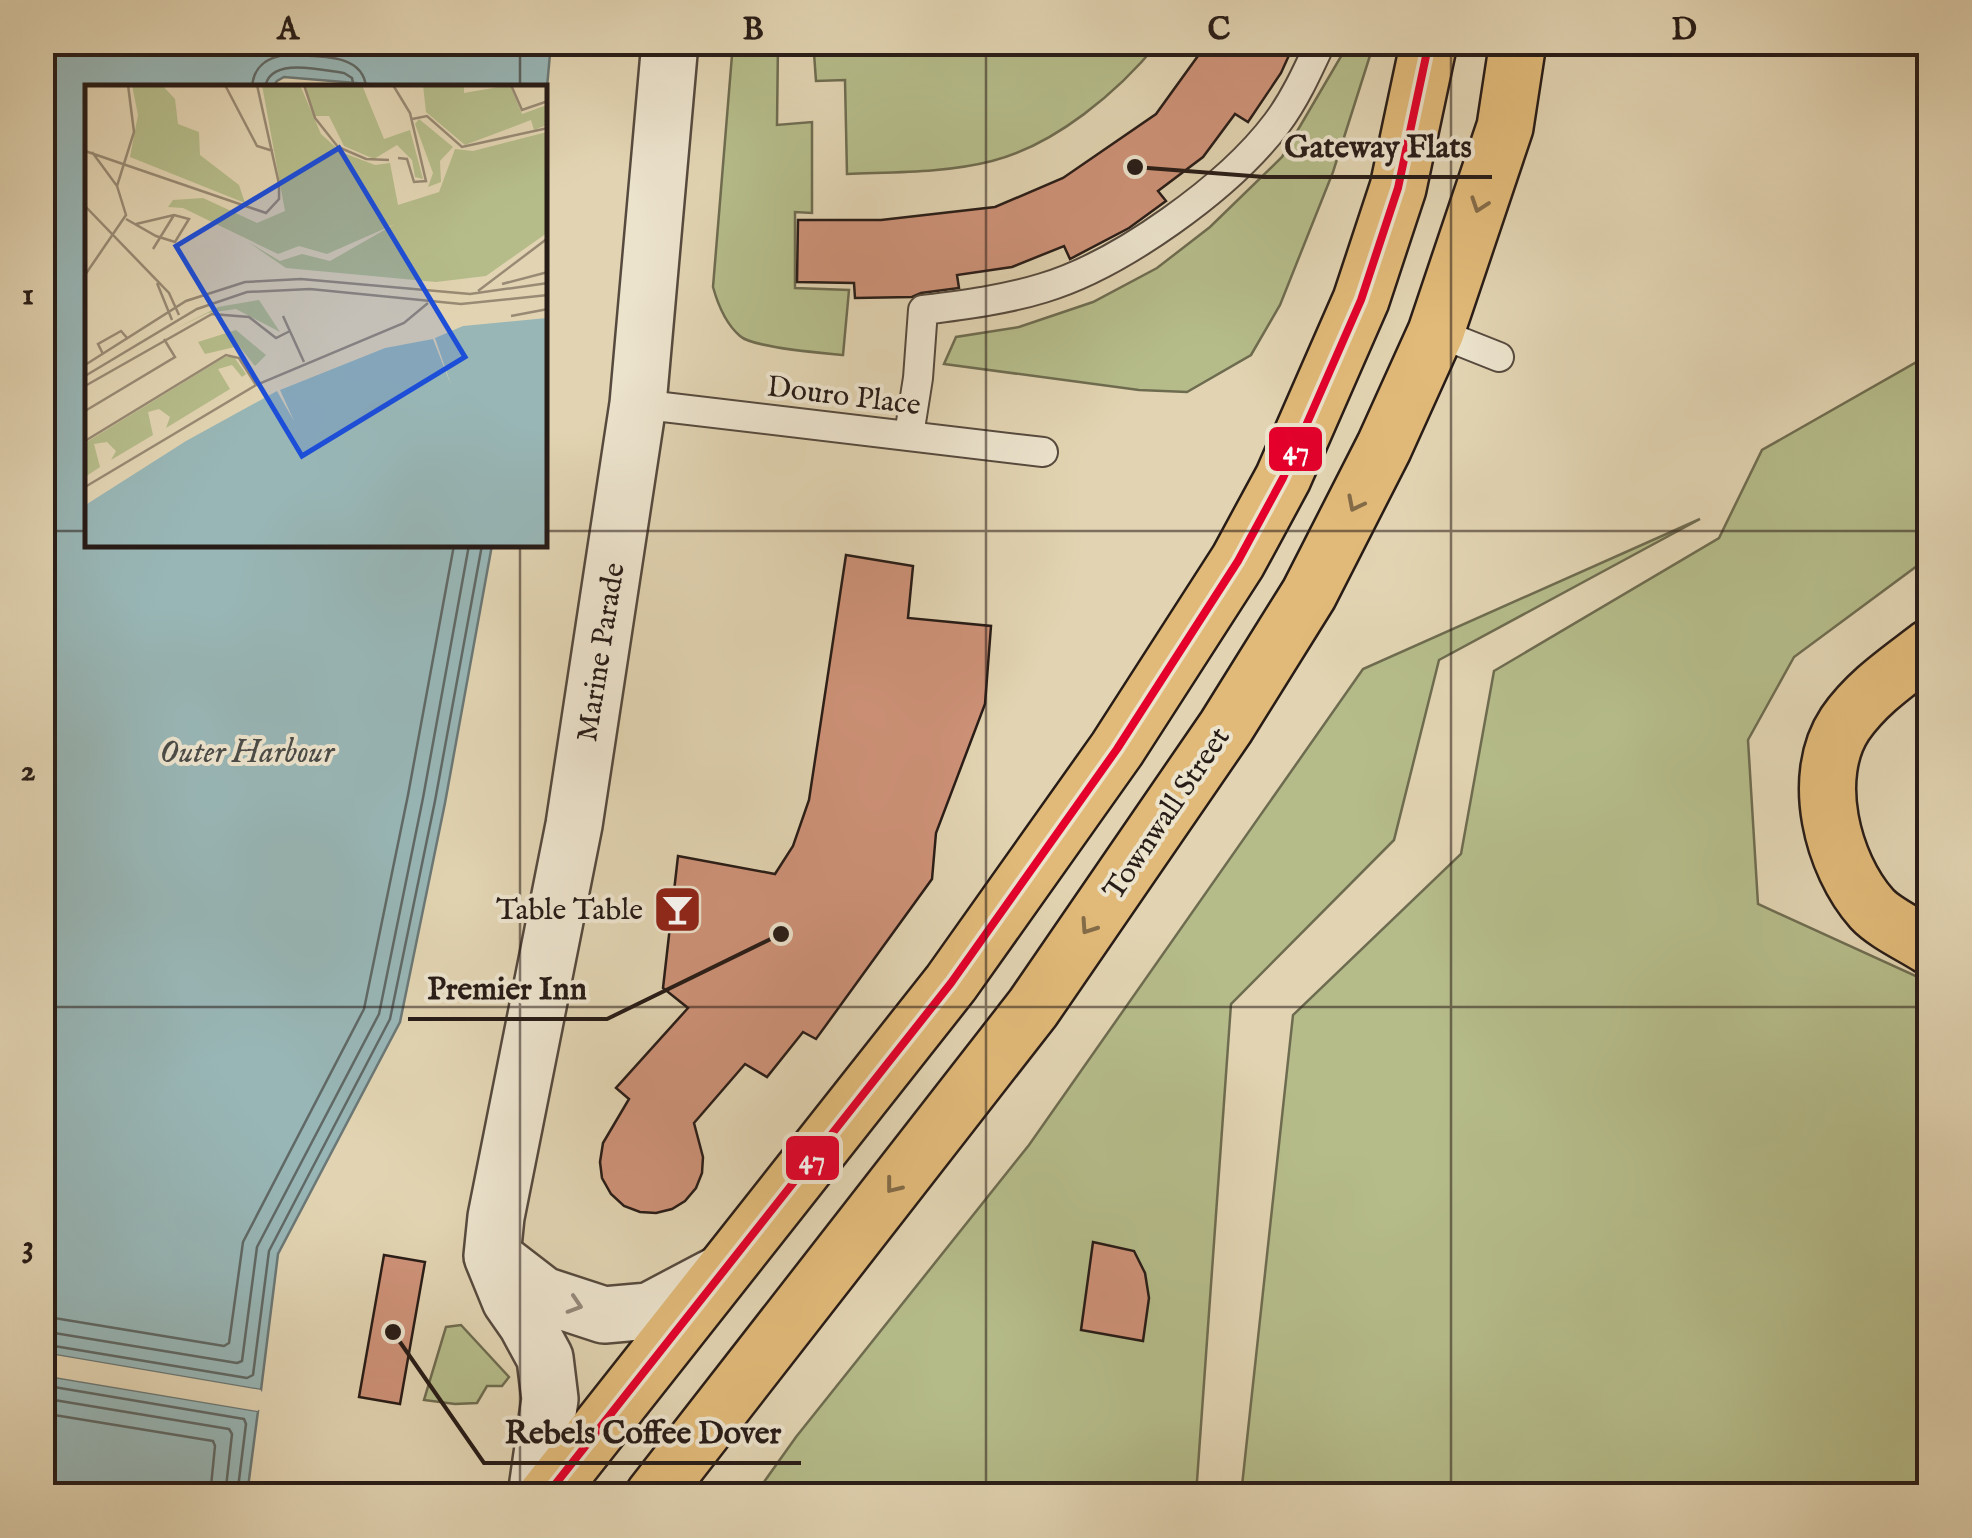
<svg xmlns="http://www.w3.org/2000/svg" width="1972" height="1538" font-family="'IM FELL English',serif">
	<rect width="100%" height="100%" fill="#e2d4b2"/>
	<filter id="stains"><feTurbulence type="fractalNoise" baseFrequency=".002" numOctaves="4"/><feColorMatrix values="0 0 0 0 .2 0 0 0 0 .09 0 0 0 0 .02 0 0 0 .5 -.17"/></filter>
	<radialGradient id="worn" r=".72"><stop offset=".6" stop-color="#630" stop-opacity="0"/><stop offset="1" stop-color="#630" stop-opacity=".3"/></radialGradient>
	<g fill="#b5bc8a" stroke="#6e6c50" stroke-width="2.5">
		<path d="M 733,43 L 778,43 L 777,125 L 812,122 L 812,213 L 795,212 L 795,288 L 849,290 L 843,355 C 823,353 753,348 740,336 C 726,324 718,305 713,287 Z"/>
		<path d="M 974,43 L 974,42 L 1158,43 C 1118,92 1055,145 992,161 C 945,173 896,172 847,174 L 845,80 L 816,81 L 814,53 L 934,51 Z"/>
		<path d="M 1346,43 L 1374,43 L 1333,172 L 1280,305 L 1251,355 L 1187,392 L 1139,390 L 944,364 L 956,337 L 1019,327 L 1093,302 L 1157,268 L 1210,227 L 1282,157 L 1343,53 Z"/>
		<path d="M 1929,355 L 1929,557 L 1794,657 L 1748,740 L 1758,904 L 1929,982 L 1929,1495 L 1241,1495 L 1293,1015 L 1461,854 L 1494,671 L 1719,538 L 1762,450 Z"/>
		<path d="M 1700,519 L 1439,660 L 1394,840 L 1231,1004 L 1196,1495 L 754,1496 L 796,1437 L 1029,1145 L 1363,669 Z"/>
		<path d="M 461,1325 L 509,1377 L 502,1386 L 487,1386 L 477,1403 L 455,1404 L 424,1400 L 446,1327 Z"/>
	</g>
	<g fill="#98b6b6" stroke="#6b7876" stroke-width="2.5">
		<path d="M 42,43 L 551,43 L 546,98 L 545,88 L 404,87 L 284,77 L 277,81 L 273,87 L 88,88 L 88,545 L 492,545 L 445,803 L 400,1022 L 278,1254 L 261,1390 L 43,1353 Z"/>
		<path d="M 42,1375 L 258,1411 L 247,1495 L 43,1495 Z"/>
	</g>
	<g fill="#e2d4b2">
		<path d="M 43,1353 L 261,1390 L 260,1395 L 42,1358 Z"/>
		<path d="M 43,1370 L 259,1406 L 258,1411 L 43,1375 Z"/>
	</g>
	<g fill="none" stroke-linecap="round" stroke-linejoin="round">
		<g stroke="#606966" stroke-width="2.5">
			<path d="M 252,88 C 253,67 267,57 286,55 C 313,57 364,51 366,88"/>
			<path d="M 265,88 C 269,56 321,70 344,73 L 352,78 L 354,88"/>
			<path d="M 42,1316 L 224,1346 L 229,1343 L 243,1242 L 364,1009 L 408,795 L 454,545"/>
			<path d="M 42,1331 L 237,1363 L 242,1361 L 257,1247 L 379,1014 L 423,798 L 469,545"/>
			<path d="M 42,1344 L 247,1378 L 253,1375 L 269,1251 L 390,1019 L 435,801 L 482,545"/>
			<path d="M 42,1385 L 244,1419 L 246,1424 L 237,1496"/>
			<path d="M 42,1398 L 229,1429 L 232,1434 L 225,1496"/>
			<path d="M 42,1413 L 213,1441 L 215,1446 L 210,1496"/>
		</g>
	</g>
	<g fill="#ce9278" stroke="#281c17" stroke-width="2.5">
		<path d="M 1208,42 L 1295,42 L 1281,73 L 1248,122 L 1235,114 L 1203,157 L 1158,191 L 1166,201 L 1129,228 L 1070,259 L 1064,246 L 1012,267 L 957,275 L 959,288 L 921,293 L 912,297 L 855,298 L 854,283 L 797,282 L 798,220 L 881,220 L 995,207 L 1063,178 L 1156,114 Z"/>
		<path d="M 846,555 L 913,566 L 908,618 L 991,626 L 985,704 L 936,833 L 932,879 L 816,1039 L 803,1032 L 767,1077 L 745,1064 L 694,1123 L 703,1157 L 702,1173 L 696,1188 L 685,1201 L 672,1209 L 656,1213 L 640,1212 L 624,1206 L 611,1194 L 602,1178 L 600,1162 L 603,1143 L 629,1099 L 616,1088 L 688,1008 L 663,988 L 678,856 L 775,874 L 793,846 L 809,800 Z"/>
		<path d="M 1093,1242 L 1134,1251 L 1145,1273 L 1149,1298 L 1143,1341 L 1081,1330 Z"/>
		<path d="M 384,1255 L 425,1262 L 400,1404 L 359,1397 Z"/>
	</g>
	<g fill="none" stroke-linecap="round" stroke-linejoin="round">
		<defs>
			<g id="service">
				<path d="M 1436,332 L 1499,357"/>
				<path d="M 638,404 L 1043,452"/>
				<path d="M 909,435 L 918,378 L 923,310 C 963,305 1004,300 1043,288 C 1120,265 1229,187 1277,123 C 1295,99 1308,70 1321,42"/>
			</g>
			<g id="minor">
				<path d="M 495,1258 L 543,1295 L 604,1315 L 649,1311 L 721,1273"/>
				<path d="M 536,1496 L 550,1399 L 545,1358 L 526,1323 L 510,1300 L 492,1256 L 496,1217 L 574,825 L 638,404 L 670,42"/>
			</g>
			<path id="primary" d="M 1930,647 C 1899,671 1867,692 1845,724 C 1810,777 1832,864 1872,909 C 1885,923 1913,936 1930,947"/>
			<g id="trunk">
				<path d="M 546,1496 L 951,983 L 1117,749 L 1238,561 L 1283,478 L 1361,300 L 1398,188 L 1429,42"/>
				<path d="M 653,1496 L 1033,1008 L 1226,727 L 1309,594 L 1384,447 L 1436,332 L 1505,127 L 1518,42"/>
			</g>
		</defs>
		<use href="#service" stroke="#564a3e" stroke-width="32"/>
		<use href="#minor" stroke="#564a3e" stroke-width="60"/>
		<use href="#primary" stroke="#281c17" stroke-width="60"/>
		<use href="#trunk" stroke="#281c17" stroke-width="60"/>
		<use href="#service" stroke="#ece3cd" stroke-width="28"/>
		<use href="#minor" stroke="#ece3cd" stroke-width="55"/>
		<use href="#primary" stroke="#e1ba79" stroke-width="55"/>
		<use href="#trunk" stroke="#e1ba79" stroke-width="55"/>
		<defs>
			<path id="bus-1" d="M 546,1496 L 951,983 L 1117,749 L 1238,561 L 1283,478 L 1361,300 L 1398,188 L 1429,42"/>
		</defs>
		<use href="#bus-1" stroke="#ece3cd" stroke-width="15"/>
		<use href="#bus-1" stroke="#e4002b" stroke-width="8"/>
	</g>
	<defs><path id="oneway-chevron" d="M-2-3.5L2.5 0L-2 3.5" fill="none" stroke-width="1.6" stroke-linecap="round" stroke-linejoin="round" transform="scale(2.5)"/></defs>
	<g stroke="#846b48">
		<use href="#oneway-chevron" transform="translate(1479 205) rotate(109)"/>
		<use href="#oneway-chevron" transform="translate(1355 504) rotate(117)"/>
		<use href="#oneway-chevron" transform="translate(1088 927) rotate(124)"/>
		<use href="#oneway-chevron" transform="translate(893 1186) rotate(128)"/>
	</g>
	<use stroke="#94897b" href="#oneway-chevron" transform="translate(575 1305) rotate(18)"/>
	<path fill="none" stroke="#281c17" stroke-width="2.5" stroke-opacity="0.55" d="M 520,42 L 520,88M 986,42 L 986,1496M 1451,42 L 1451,1496M 42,531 L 88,531M 545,531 L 1930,531M 520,545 L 520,1496M 42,1007 L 1930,1007"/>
	<defs>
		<symbol id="bar-square" viewBox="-11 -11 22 22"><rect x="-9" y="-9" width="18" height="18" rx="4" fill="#8f2418" stroke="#ece3cd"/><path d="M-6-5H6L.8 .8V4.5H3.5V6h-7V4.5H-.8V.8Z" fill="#fff"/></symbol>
	</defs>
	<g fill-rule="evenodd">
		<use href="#bar-square" x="650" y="882" width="55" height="55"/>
	</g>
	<g text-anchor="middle" stroke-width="8" stroke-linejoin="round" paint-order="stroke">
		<g font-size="30" fill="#281c17" stroke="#ece3cd">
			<text transform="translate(844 395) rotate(7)" y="10">Douro Place</text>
			<text transform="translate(600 652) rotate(-81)" y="10">Marine Parade</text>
			<text transform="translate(1166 813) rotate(-56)" y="10">Townwall Street</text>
		</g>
		<g font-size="30" fill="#281c17" stroke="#ece3cd" text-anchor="end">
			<text x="643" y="919">Table Table</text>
		</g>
		<g font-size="32" font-style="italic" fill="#4a4a47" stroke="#ece3cd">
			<text x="247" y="762">Outer Harbour</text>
		</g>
	</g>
	<g transform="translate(85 85)">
		<rect width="462" height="462" fill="#e2d4b2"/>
		<path d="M 47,0 L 77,0 L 90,14 L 93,39 L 114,47 L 115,70 L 154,100 L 160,118 L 45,72 L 53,30 ZM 177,0 L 215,0 L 236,49 L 256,67 L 290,80 L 305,78 L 313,120 L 354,107 L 370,64 L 388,66 L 462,47 L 462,148 L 401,191 L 351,197 L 201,183 L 163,157 L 195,176 L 217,169 L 245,176 L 310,139 L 242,169 L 214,161 L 193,169 L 98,123 L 83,122 L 88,115 L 118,113 L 172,138 L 200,126 ZM 219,0 L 277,0 L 299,54 L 325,45 L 338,94 L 330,92 L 327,75 L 312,60 L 289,74 L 259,61 L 244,31 L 230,31 ZM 338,0 L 379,0 L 379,8 L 425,0 L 437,29 L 462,20 L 462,40 L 449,45 L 446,35 L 380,60 L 341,27 ZM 334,34 L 368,62 L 355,76 L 356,97 L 343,102 L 348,88 L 330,39 ZM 174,215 L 195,247 L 151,224 L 123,228 L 86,246 L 133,222 ZM 151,245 L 181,270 L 170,281 L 154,261 L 120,269 L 113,257 ZM 140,272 L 149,272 L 161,289 L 157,292 L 147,280 L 133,284 L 145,304 L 81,343 L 85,332 L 74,324 L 63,327 L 68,350 L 26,375 L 31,366 L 22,357 L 9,359 L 15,382 L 0,392 L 0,358 Z" fill="#b5bc8a"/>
		<path d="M 462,233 L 462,462 L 0,462 L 2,419 L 101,356 L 192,306 L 209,336 L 195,305 L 300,263 L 348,254 L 366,300 L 350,253 L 378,241 Z" fill="#98b6b6"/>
		<path fill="none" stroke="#988a74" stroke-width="2.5" d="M 140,0 L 172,61 L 188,66M 219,0 L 230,33 L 253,62 L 281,74 L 304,75M 308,0 L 325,28 L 341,96 L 329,97 L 322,74 L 313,73M 426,0 L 437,25 L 463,16M 327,34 L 342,31 L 377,62 L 463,43M 0,66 L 181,128 L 194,114 L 194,99 L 172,0M 32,101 L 49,47 L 43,0M 0,121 L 84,208 L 94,230M 41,134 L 71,151 L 90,157 L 104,134 L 89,130 L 51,139M 68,164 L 89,130M 0,190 L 41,130 L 32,101 L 7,67M 72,198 L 87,235M 417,199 L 463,187M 393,206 L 463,153M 198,231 L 219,277M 426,231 L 463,224M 18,269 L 13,259 L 36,246 L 43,254M 0,280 L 101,216 L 160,197 L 216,194 L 385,209 L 463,198M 0,291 L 112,224 L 162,207 L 225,204 L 376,219 L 463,210M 0,301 L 127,229 L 164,232 L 191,253 L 205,246M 0,326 L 90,272 L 79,254M 0,356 L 141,270 L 154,273 L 171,300M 0,402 L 171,300 L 319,238 L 343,218"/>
		<path fill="#1d4ed8" fill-opacity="0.15" stroke="#1d4ed8" stroke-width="5" d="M 254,63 L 380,272 L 217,371 L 91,161 Z"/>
		<rect width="462" height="462" fill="none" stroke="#281c17" stroke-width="5"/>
	</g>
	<path fill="none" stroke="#281c17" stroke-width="4" d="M1135 167L1264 177H1492M781 934L607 1019H408M393 1332L484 1463H801"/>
	<g fill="#281c17" stroke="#ece3cd" stroke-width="4">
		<circle cx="1135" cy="167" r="10"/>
		<circle cx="781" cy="934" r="10"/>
		<circle cx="393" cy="1332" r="10"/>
	</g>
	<g font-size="32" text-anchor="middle" font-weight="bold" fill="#281c17" stroke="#ece3cd" stroke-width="8" stroke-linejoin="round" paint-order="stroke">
		<text x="1378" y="157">Gateway Flats</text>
		<text x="507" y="999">Premier Inn</text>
		<text x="643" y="1443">Rebels Coffee Dover</text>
	</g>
	<g stroke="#ece3cd" stroke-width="4">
		<rect x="1267" y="425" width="57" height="48" rx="10" fill="#e4002b"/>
		<rect x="784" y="1134" width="57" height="48" rx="10" fill="#e4002b"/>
	</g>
	<g font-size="28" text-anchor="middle" font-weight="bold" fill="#fff">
		<text x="1296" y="459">47</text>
		<text x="812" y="1168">47</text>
	</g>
	<rect width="1972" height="1538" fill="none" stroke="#e2d4b2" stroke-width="110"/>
	<rect x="55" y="55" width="1862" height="1428" fill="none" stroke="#281c17" stroke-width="4"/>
	<g font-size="32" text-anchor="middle" font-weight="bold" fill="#281c17">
		<text x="288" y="39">A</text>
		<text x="753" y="39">B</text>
		<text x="1219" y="39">C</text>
		<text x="1684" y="39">D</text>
		<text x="28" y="304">1</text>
		<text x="28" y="780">2</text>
		<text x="28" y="1256">3</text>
	</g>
	<rect width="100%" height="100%" filter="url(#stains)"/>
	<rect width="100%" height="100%" fill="url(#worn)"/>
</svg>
